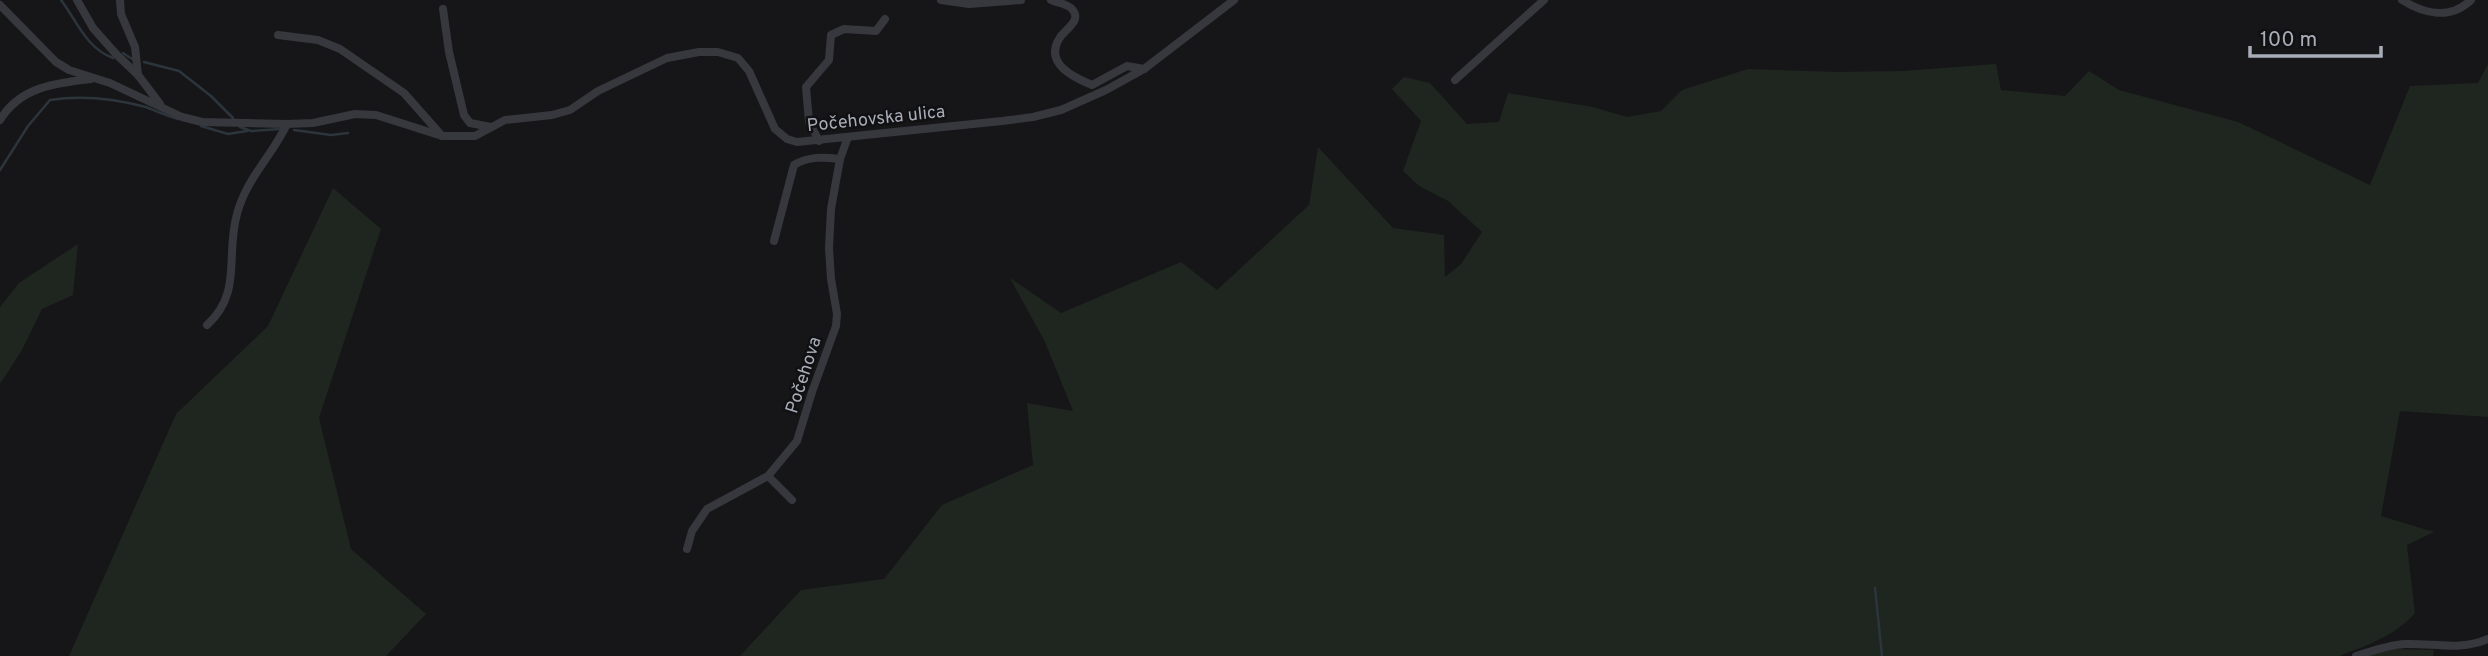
<svg xmlns="http://www.w3.org/2000/svg" width="2488" height="656" font-family="Overpass,sans-serif">
	<rect width="100%" height="100%" fill="#161618"/>
	<g fill="#1e261f">
		<path d="M 1996,64 L 2001,90 L 2065,96 L 2089,71 L 2119,90 L 2238,122 L 2370,185 L 2410,86 L 2478,83 L 2488,64 L 2488,417 L 2400,411 L 2381,516 L 2434,532 L 2407,545 L 2415,613 C 2395,636 2368,645 2339,656 L 740,656 L 801,590 L 884,579 L 942,505 L 1033,465 L 1027,403 L 1073,411 L 1045,342 L 1010,278 L 1061,313 L 1181,262 L 1217,290 L 1309,205 L 1318,147 L 1393,228 L 1444,235 L 1445,277 L 1461,264 L 1482,232 L 1448,201 L 1419,186 L 1403,171 L 1421,121 L 1392,89 L 1404,77 L 1430,83 L 1467,124 L 1499,122 L 1508,93 L 1593,107 L 1627,117 L 1661,111 L 1682,90 L 1748,69 L 1836,72 L 1903,71 Z"/>
		<path d="M 333,188 L 381,229 L 319,418 L 351,549 L 426,614 L 386,656 L 69,656 L 176,414 L 268,326 Z"/>
		<path d="M 78,244 L 73,295 L 42,309 L 22,350 L 0,384 L 0,307 L 19,283 Z"/>
		<path d="M 2387,649 L 2434,650 L 2433,656 L 2369,656 Z"/>
	</g>
	<g fill="none" stroke-linecap="round" stroke-linejoin="round">
		<g stroke="#2c353c" stroke-width="2.5">
			<path d="M 61,0 C 77,21 86,48 113,58"/>
			<path d="M 123,53 L 132,59"/>
			<path d="M 144,62 L 179,71 L 211,96 L 233,118"/>
			<path d="M 201,126 L 228,134 L 247,131"/>
			<path d="M 240,127 L 251,131 L 281,129"/>
			<path d="M 294,130 L 331,135 L 348,133"/>
			<path d="M 0,170 L 28,126 L 50,100 C 81,95 116,99 146,107 C 156,111 167,116 178,119"/>
			<path d="M 1875,588 L 1882,656"/>
		</g>
		<g stroke="#37383d" stroke-width="8">
			<path d="M 77,0 L 93,28 L 116,54 L 138,75 L 160,104"/>
			<path d="M 120,0 L 121,14 L 135,47 L 138,75"/>
			<path d="M 941,0 L 969,4 L 1021,0"/>
			<path d="M 1051,0 C 1057,3 1065,3 1071,8 C 1084,21 1064,29 1059,39 C 1044,64 1075,78 1092,85 L 1127,66 L 1144,69"/>
			<path d="M 2402,0 C 2424,14 2450,20 2471,0"/>
			<path d="M 0,5 L 56,62 L 69,70 L 110,83 L 182,117 L 202,122 L 287,124 L 313,123 L 355,114 L 376,115 L 442,136 L 475,136 L 505,120 L 552,115 L 570,110 L 598,91 L 667,58 L 699,52 L 718,52 L 738,58 L 749,71 L 775,129 L 787,139 L 797,142 L 1002,121 L 1033,117 L 1061,110 L 1106,90 L 1144,69 L 1234,0"/>
			<path d="M 443,9 L 449,52 L 464,115 L 470,123 L 491,127"/>
			<path d="M 278,35 L 318,40 L 340,49 L 404,93 L 442,136"/>
			<path d="M 1455,80 L 1544,0"/>
			<path d="M 0,120 C 20,87 55,83 91,79"/>
			<path d="M 819,141 L 809,122 L 806,87 L 829,60 L 831,35 L 844,29 L 876,31 L 885,19"/>
			<path d="M 774,241 L 794,165 C 809,156 823,157 840,159"/>
			<path d="M 207,325 C 243,292 225,256 237,214 C 246,179 272,156 287,124"/>
			<path d="M 768,476 L 792,500"/>
			<path d="M 687,549 L 692,531 L 707,509 L 768,476 L 797,441 L 812,392 L 836,326 L 837,314 L 831,279 L 829,248 L 831,209 L 840,159 L 848,137"/>
			<path d="M 2356,656 C 2372,651 2388,645 2405,644 C 2434,643 2460,651 2488,639"/>
		</g>
	</g>
	<g text-anchor="middle" stroke-width="5" stroke-linejoin="round" paint-order="stroke">
		<g font-size="18" fill="#a8adb8" stroke="#111113">
			<text transform="translate(876 118) rotate(-6)" y="6">Počehovska ulica</text>
			<text transform="translate(803 375) rotate(-72)" y="6">Počehova</text>
		</g>
	</g>
	<path d="M2250 46v10h131v-10" fill="none" stroke="#a8adb8" stroke-width="3.5"/>
	<text x="2260" y="46" font-size="21" fill="#a8adb8" stroke="#111113" stroke-width="5" paint-order="stroke">100 m</text>
</svg>
